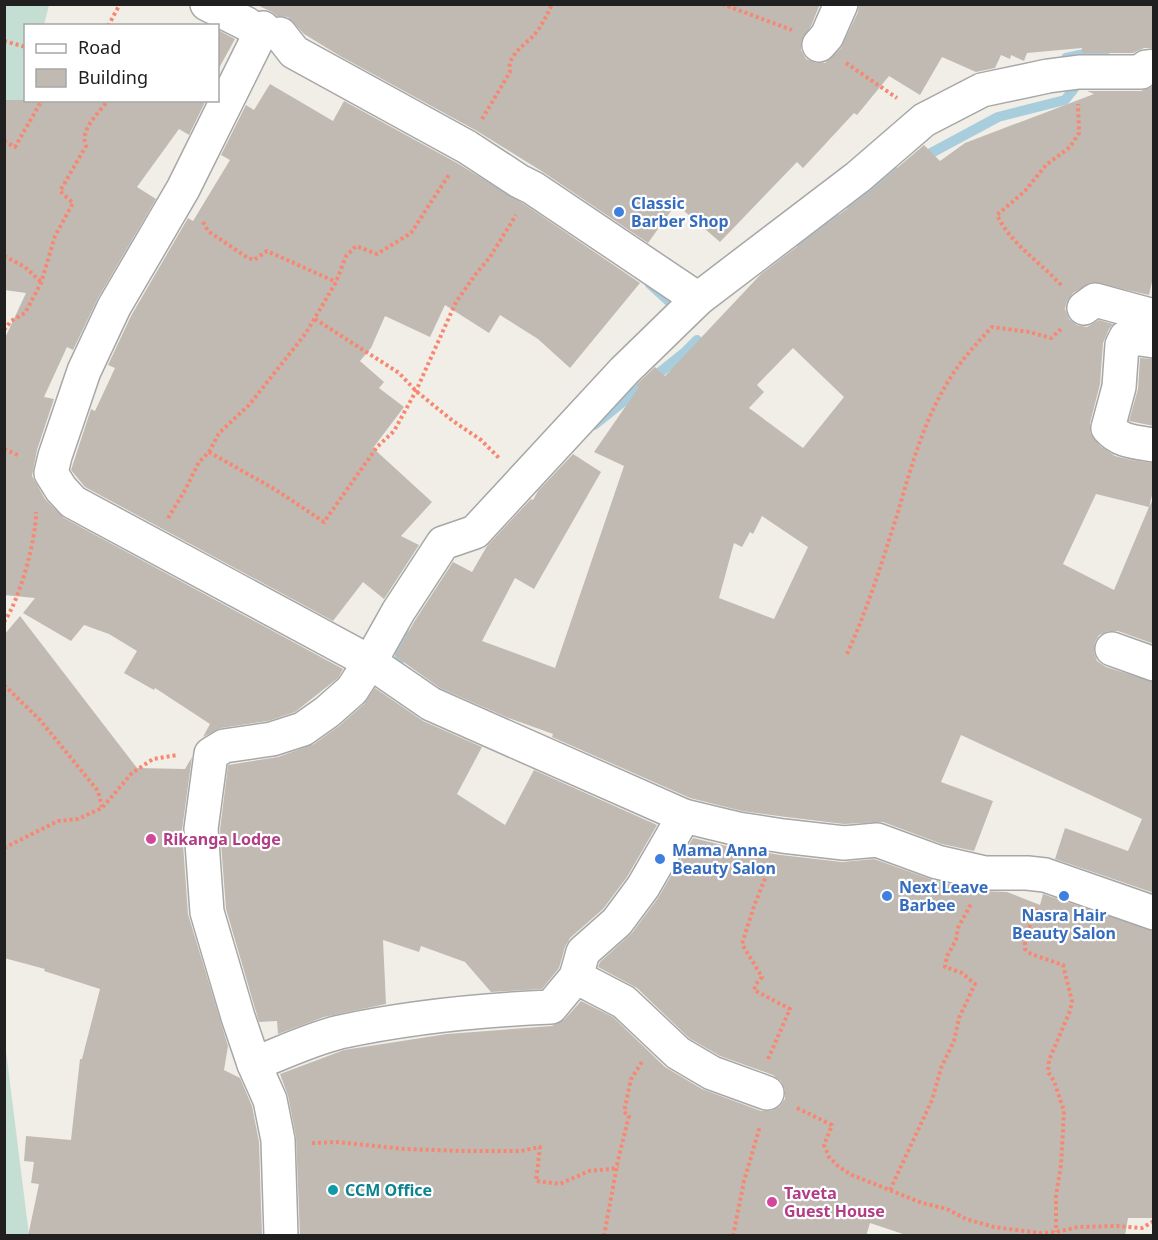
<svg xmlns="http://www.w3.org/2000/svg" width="1158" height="1240" font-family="'Noto Sans',sans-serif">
	<rect width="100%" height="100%" fill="#f1eee7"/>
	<g fill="#c4ded4">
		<path d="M 5,5 L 49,5 L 44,25 L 26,26 L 25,96 L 5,178 Z"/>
		<path d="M 5,1043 L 29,1235 L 5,1235 Z"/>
	</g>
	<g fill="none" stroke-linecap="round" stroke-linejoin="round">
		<g stroke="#a8cedd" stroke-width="10">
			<path d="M 1066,58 L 1107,49"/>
			<path d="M 920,159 L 998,117 L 1065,100 L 1077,85 L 1086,84"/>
			<path d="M 849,204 L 895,172"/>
			<path d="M 802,245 L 834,215"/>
			<path d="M 650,284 L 672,304 L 671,313 L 669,315"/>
			<path d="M 594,425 L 684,353 L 697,340"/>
			<path d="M 399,661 L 405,623"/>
		</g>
	</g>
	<g fill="#c1bab3" fill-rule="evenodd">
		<path d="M 255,4 L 820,4 L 811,26 L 801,42 L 801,50 L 806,59 L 816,63 L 825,63 L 841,48 L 858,12 L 859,4 L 1154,4 L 1154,48 L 1144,48 L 1133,53 L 1082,53 L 1082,48 L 1027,53 L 1024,61 L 1011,55 L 1010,59 L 1001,55 L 995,68 L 976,72 L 942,57 L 920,95 L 889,76 L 857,115 L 854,113 L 803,168 L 797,162 L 720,242 L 676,204 L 648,243 L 543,172 L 477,131 L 340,56 L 304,34 L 288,17 L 277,16 L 272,12 Z"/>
		<path d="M 218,30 L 235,39 L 218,70 Z"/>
		<path d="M 270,84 L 333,121 L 344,101 L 457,163 L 524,204 L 640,283 L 570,368 L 538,339 L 500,315 L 489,333 L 445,305 L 430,337 L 385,316 L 371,348 L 360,361 L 384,382 L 379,388 L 404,407 L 373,448 L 432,502 L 401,536 L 419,545 L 384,599 L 363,582 L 333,621 L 85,487 L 71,470 L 91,409 L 95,411 L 115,368 L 108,365 L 131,316 L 188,218 L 193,221 L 230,160 L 221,155 L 246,105 L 254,110 Z"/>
		<path d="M 1154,86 L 1154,273 L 1149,295 L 1092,282 L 1073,293 L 1067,301 L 1065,309 L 1069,319 L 1077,325 L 1087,327 L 1099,320 L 1113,324 L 1109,329 L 1103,343 L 1100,384 L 1090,423 L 1090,433 L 1100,446 L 1115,456 L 1131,460 L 1154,463 L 1154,488 L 1149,507 L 1154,497 L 1154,644 L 1118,631 L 1109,631 L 1099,635 L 1095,642 L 1094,652 L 1097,661 L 1106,667 L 1154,682 L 1154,893 L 1055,859 L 1065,828 L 1128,851 L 1142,819 L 961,735 L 941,782 L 993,801 L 974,851 L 942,844 L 883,822 L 844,824 L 786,817 L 742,811 L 690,798 L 552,737 L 553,734 L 506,717 L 440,688 L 395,656 L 414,622 L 453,562 L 472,572 L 487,546 L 531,499 L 533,500 L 538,491 L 573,454 L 601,472 L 534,589 L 515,578 L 482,641 L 555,668 L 624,466 L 594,452 L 639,387 L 636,385 L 655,367 L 665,376 L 761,274 L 869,192 L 924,145 L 940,161 L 965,143 L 1094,94 L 1087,91 L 1141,91 ZM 793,348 L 844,397 L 803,448 L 749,408 L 764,392 L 757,385 ZM 1096,494 L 1149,507 L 1114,590 L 1063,564 ZM 762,516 L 808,547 L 774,619 L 719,598 L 734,543 L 742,547 L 750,532 L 753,534 Z"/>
		<path d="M 4,100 L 206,100 L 189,135 L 179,129 L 137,187 L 156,199 L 98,298 L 73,350 L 67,347 L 44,397 L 54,399 L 37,450 L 32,476 L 45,499 L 64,518 L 343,669 L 338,678 L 295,712 L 268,721 L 221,728 L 203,737 L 210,724 L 155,688 L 154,690 L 124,673 L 137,651 L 109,634 L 84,625 L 71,641 L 23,613 L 35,598 L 4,595 L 4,340 L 26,293 L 4,290 Z"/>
		<path d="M 1140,358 L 1154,359 L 1154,426 L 1129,421 L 1138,389 Z"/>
		<path d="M 20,616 L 137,768 L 185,769 L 192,757 L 182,830 L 188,914 L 228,1046 L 224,1070 L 240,1078 L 252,1106 L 259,1142 L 262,1236 L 28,1236 L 39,1184 L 31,1183 L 34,1162 L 24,1161 L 26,1136 L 71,1140 L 80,1059 L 82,1059 L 100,989 L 44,971 L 45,969 L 4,958 L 4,635 Z"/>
		<path d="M 375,688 L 423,721 L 482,747 L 457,794 L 505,825 L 534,770 L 657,825 L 627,877 L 603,909 L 570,938 L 565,947 L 559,968 L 542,989 L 491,992 L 465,962 L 421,946 L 419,952 L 383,940 L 386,1004 L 324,1017 L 278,1034 L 277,1021 L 259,1022 L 226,909 L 220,830 L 228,765 L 278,757 L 314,744 L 339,726 L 364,704 Z"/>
		<path d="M 693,838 L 735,848 L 781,855 L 842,862 L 874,859 L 933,880 L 981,891 L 1007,892 L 1040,905 L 1043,894 L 1154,931 L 1154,1218 L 1128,1218 L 1125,1236 L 909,1236 L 870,1223 L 866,1236 L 300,1236 L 296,1137 L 288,1096 L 280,1074 L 344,1050 L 447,1034 L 552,1026 L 565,1019 L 581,1001 L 613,1017 L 665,1067 L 702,1089 L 761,1111 L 771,1111 L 779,1107 L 785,1099 L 785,1090 L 781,1081 L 773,1075 L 720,1056 L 689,1038 L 637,988 L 598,967 L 600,962 L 632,933 L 658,898 Z"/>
	</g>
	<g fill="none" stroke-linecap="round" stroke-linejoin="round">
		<defs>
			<g id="street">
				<path d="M 207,4 L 247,24"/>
				<path d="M 263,28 L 183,189 L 114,307 L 84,371 L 55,456 L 51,473 L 61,489 L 73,502 L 370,662 L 431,704 L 684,816 L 738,829 L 783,836 L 844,843 L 877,840 L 937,862 L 985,873 L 1027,873 L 1045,875 L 1154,913"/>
				<path d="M 280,34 L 294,52 L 467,147 L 519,181 L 533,188 L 698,299"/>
				<path d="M 819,45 L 827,36 L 841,4"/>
				<path d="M 1084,308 L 1095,300 L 1154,316"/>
				<path d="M 1154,341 L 1126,337 L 1122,345 L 1119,387 L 1108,428 C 1120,442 1136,442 1154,445"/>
				<path d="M 1112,649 L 1154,664"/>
				<path d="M 576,977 L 624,1002 L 678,1053 L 712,1073 L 767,1093"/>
				<path d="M 254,1064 C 282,1053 311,1039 340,1032 C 409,1017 481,1010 551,1007 L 576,977 L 583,952 L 617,922 L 643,887 L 684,816"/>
				<path d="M 281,1236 L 278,1140 L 270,1100 L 254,1064 L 238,1017 L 207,912 L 201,829 L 211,754 L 224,746 L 272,739 L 303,729 L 327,712 L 352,690 L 370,662 L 398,612 L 443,543 L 475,532 L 624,371 L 698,299 L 858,177 L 924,120 L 982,90 L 1048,76 L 1079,72 L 1141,72 L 1146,67 L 1154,66"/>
			</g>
		</defs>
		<use href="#street" stroke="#a7a7a7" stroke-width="36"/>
		<g stroke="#f88771" stroke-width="4" stroke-dasharray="3 3" stroke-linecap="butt">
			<path d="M 722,4 L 792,30"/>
			<path d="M 108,26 L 120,4"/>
			<path d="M 4,41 L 26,47"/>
			<path d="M 846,63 L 897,98"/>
			<path d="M 482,119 L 510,72 C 506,56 525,45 535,34 C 542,25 547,15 552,4"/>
			<path d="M 4,141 L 15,147 L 42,100"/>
			<path d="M 203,222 L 208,231 L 248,258 L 254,260 L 267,251 L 336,282"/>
			<path d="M 4,256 L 25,267 L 41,282"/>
			<path d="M 1061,285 C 1040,262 1010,243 997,215 L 1025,191 L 1046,165 L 1070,147 L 1079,133 L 1078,104"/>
			<path d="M 315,319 L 399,373 L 416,391 L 453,421 L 481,440 L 500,459"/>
			<path d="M 4,330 L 11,321 L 25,313 L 41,283 L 55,236 L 73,203 L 60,191 L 86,146 C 79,130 99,113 108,100"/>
			<path d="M 4,449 L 20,456"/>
			<path d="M 209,452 L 276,490 L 324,522 L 377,447 L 394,431 L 416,391 L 456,302 L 475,275 L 490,257 L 516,215"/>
			<path d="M 168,518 L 184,492 L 199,462 L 209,452 L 219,433 L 249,405 L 306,333 L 336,282 L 346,256 L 356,246 L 377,254 L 411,233 L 450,173"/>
			<path d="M 4,622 C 20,599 36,540 36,512"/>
			<path d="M 847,654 C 868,608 883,559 898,512 C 911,467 924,420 949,380 C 961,360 976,344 992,327 L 1029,332 L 1051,338 L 1061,329"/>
			<path d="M 4,685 L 40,720 L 98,791 L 102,807"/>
			<path d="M 4,848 L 58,821 L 78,819 L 102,808 L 132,773 L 153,759 L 177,755"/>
			<path d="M 1036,908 L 1025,939 L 1025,949 L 1031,954 L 1063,965 L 1072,1001 L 1070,1011 L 1049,1060 L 1048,1072 L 1054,1081 L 1064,1111 L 1061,1165 L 1056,1196 L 1056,1232"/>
			<path d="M 768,1059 L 790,1009 L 754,990 L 756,984 L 762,977 L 742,944 L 754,906 L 770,866"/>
			<path d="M 797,1108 L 832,1125 L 824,1145 L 829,1157 L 839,1167 L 852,1175 L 922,1203 L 947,1209 L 966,1219 L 994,1227 L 1040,1233 L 1056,1232 L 1078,1227 L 1117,1226 L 1142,1228 L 1154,1221"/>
			<path d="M 312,1143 L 337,1142 L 404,1149 L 463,1151 L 521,1151 L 540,1147 L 536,1181 L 560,1184 L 589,1171 L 612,1169 L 618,1166"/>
			<path d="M 890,1190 L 932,1100 L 941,1068 L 954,1041 L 959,1018 L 975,984 L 962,973 L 945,967 L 947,956 L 956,940 L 958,928 L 971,904"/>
			<path d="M 604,1236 L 618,1160 L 629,1116 L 624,1112 L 631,1079 L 642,1062"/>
			<path d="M 733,1236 L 744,1181 L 760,1126"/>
		</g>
		<use href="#street" stroke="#fff" stroke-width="33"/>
	</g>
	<g fill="#3f7fe0" stroke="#fff" stroke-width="2">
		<circle cx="619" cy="212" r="6"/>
		<circle cx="660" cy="859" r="6"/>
		<circle cx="887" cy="896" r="6"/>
		<circle cx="1064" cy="896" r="6"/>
	</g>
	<g fill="#d1479c" stroke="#fff" stroke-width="2">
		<circle cx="151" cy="839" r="6"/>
		<circle cx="772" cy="1202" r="6"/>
	</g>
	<circle fill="#0f9aa8" stroke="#fff" stroke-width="2" cx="333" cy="1190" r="6"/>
	<g text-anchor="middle" stroke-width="4.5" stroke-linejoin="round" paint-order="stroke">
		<g font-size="16" font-weight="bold" fill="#366cbe" stroke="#fff" text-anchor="start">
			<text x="631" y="209">Classic<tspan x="631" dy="18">Barber Shop</tspan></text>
			<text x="672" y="856">Mama Anna<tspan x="672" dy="18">Beauty Salon</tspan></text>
			<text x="899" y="893">Next Leave<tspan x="899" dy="18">Barbee</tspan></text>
			<text x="1064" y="921" text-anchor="middle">Nasra Hair<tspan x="1064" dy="18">Beauty Salon</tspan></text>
		</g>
		<g font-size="16" font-weight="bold" fill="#b23c85" stroke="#fff" text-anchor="start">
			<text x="163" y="845">Rikanga Lodge</text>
			<text x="784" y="1199">Taveta<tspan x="784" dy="18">Guest House</tspan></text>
		</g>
		<g font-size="16" font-weight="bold" fill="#0d838f" stroke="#fff" text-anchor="start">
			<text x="345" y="1196">CCM Office</text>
		</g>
	</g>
	<rect width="1158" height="1240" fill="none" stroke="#202020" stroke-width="12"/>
	<rect x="24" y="24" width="195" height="78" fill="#ffffff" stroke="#a6a6a6" stroke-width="1.5"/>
	<rect x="36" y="44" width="30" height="9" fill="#ffffff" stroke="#a6a6a6" stroke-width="1.5"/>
	<text x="78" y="54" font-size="18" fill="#202020">Road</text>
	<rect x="36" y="69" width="30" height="18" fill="#c1bab3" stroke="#a6a6a6" stroke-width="1.5"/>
	<text x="78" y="84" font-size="18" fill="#202020">Building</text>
</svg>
